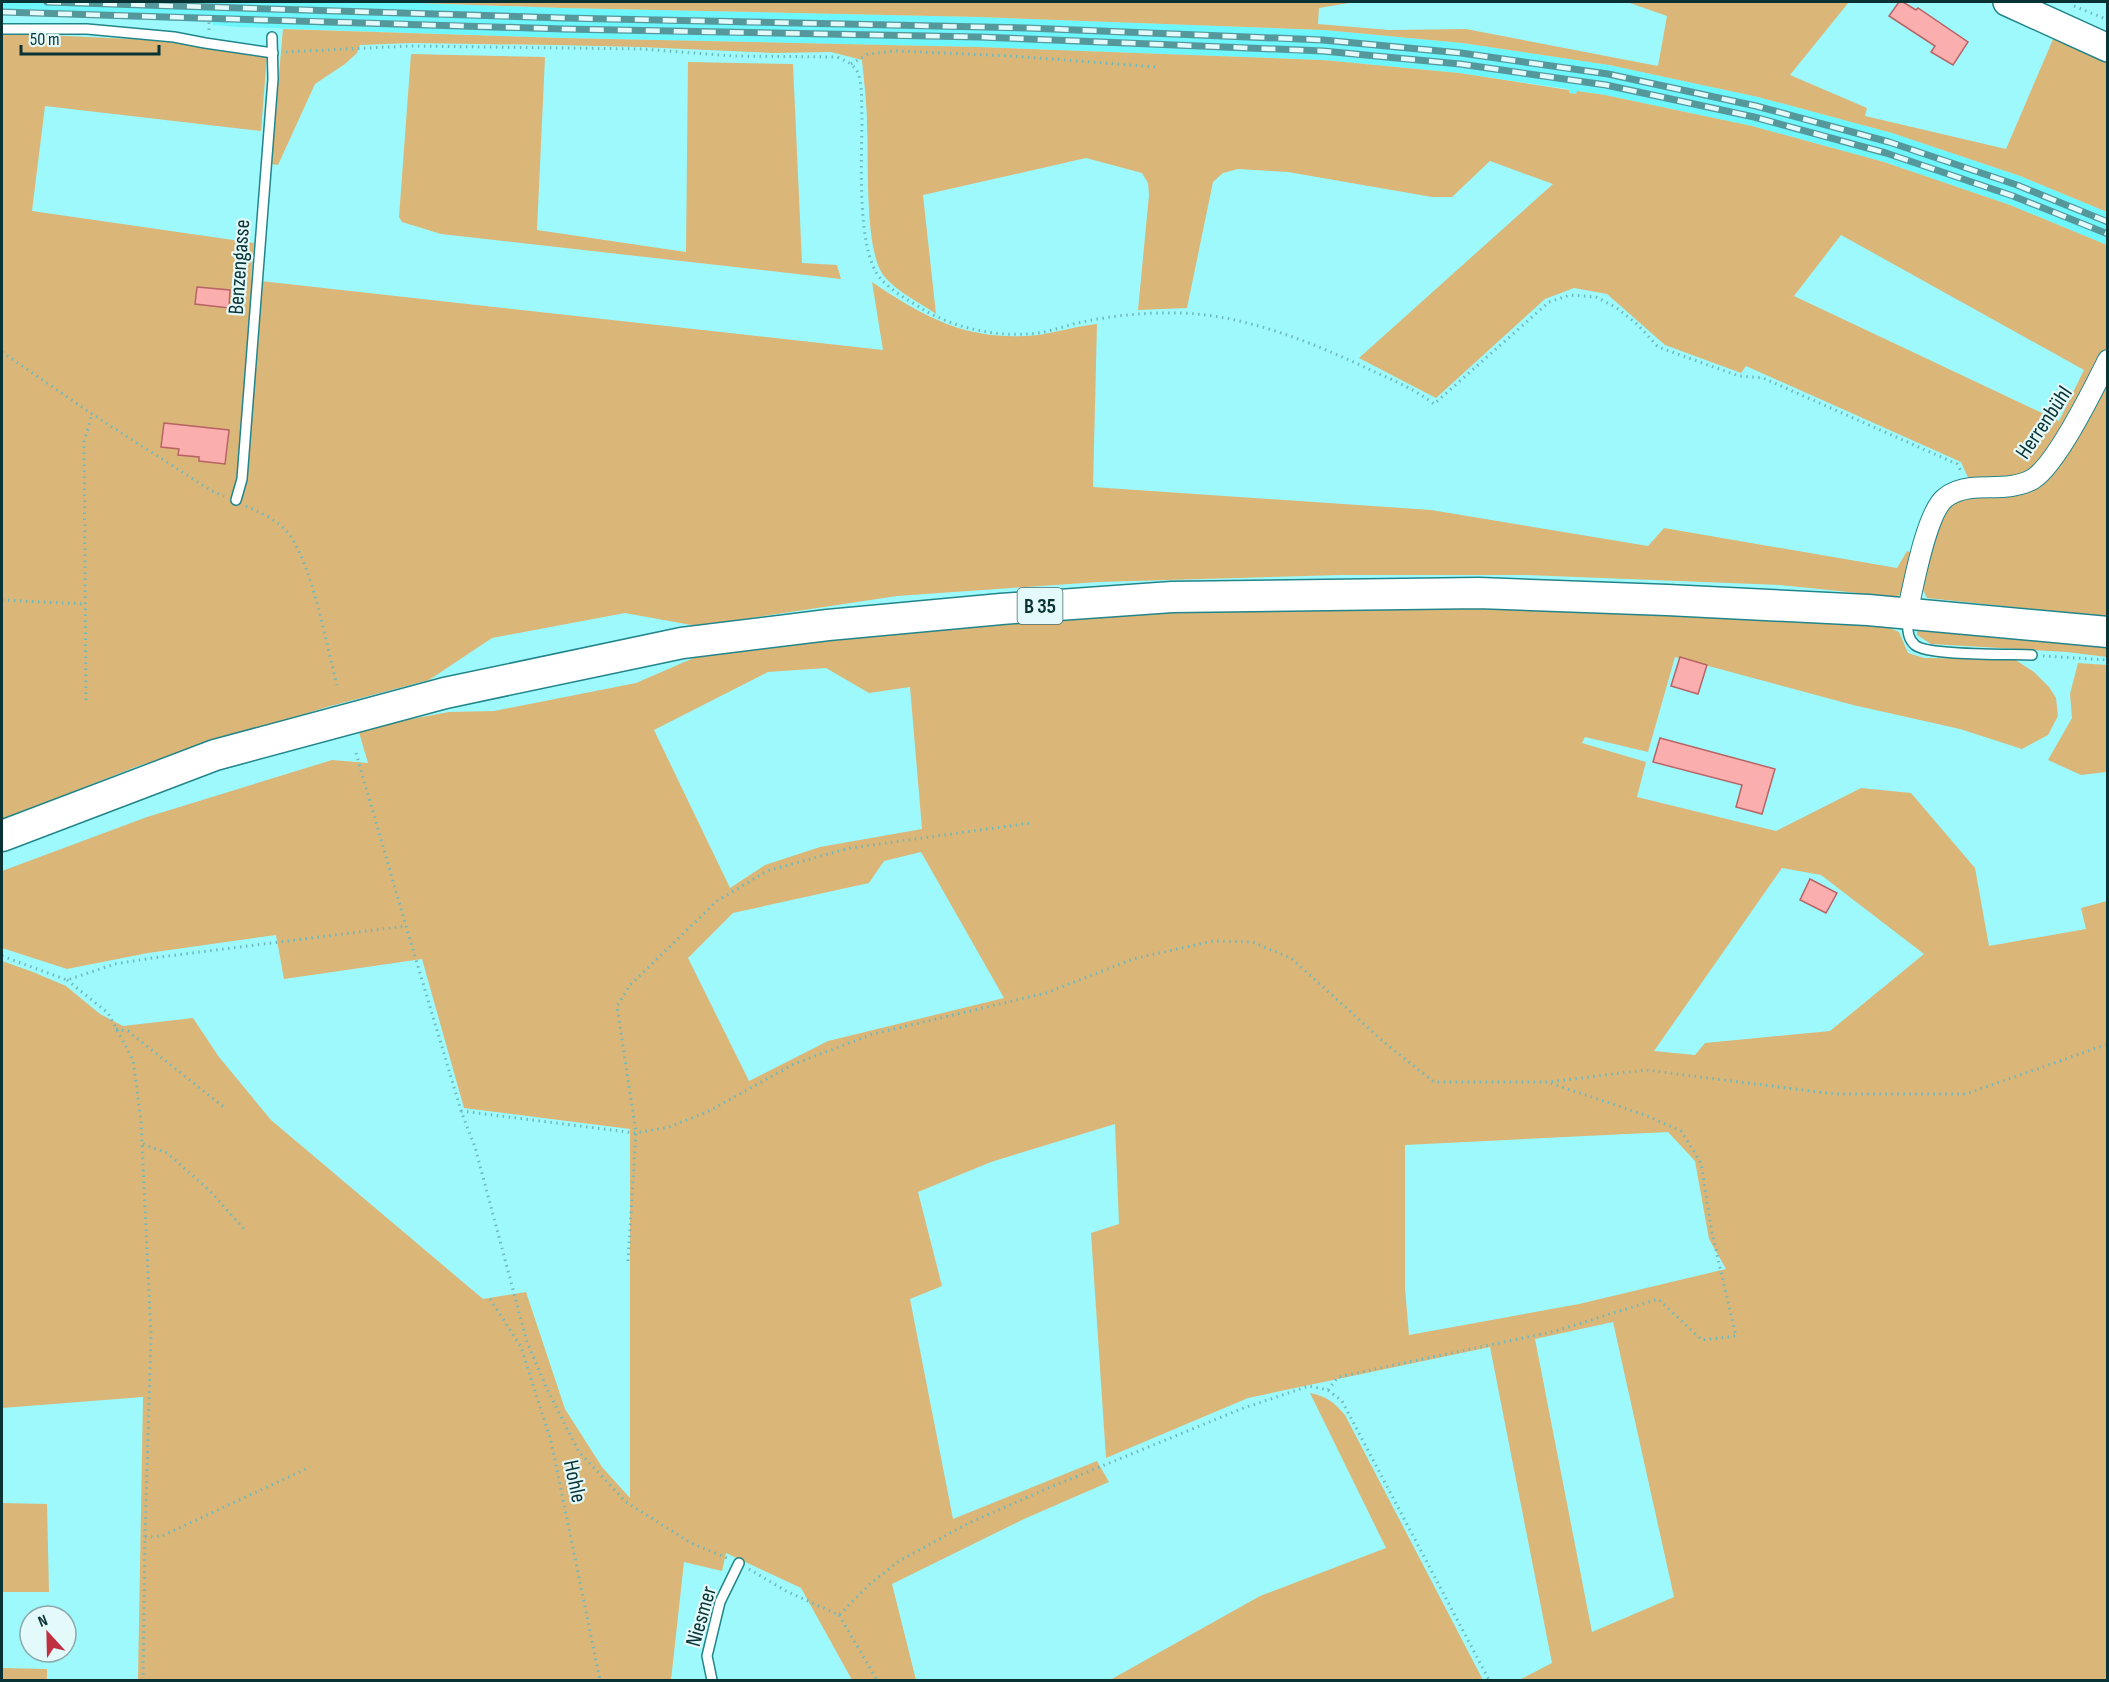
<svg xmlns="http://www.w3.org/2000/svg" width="2109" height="1682" font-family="'Sofia Sans Condensed',sans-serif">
	<rect width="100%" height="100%" fill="#9ef9fd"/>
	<path fill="#6ef6fd" d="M 2,2 L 217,3 L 217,2 L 391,2 L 563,8 L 979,17 L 1324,30 L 1462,43 L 1609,65 L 1758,97 L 1892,133 L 2020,176 L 2107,212 L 2107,245 L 2010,205 L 1884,162 L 1752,126 L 1605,95 L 1577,91 L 1577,94 L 1568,93 L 1569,89 L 1459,73 L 1323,60 L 979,47 L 562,38 L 238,27 L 213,25 L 212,22 L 2,15 Z"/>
	<g fill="#dbb679" fill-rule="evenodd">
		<path d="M 391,2 L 1349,2 L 1349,3 L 1319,8 L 1318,24 L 1389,30 L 1466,29 L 1658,66 L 1667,16 L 1627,2 L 1849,2 L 1790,75 L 1867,108 L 1865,116 L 2006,149 L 2054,37 L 2107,62 L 2107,212 L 2020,176 L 1892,133 L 1758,97 L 1609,65 L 1462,43 L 1324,30 L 979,17 L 563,8 Z"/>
		<path d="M 283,29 L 562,38 L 979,47 L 1323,60 L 1459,73 L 1569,90 L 1569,93 L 1576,94 L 1577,91 L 1605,95 L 1752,126 L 1884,162 L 2010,205 L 2107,245 L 2107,351 L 2053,452 L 2029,476 L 1970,482 L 1961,462 L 1746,366 L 1741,373 L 1665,345 L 1607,294 L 1574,288 L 1545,299 L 1436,398 L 1359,358 L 1553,184 L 1490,161 L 1452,197 L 1432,197 L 1288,172 L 1238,169 L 1223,173 L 1213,182 L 1187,308 L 1138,310 L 1149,195 L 1148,183 L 1142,173 L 1086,158 L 923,195 L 936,314 C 919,302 897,292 884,276 C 864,251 869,159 867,125 C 867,103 864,82 862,60 L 831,52 L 773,53 L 640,47 L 555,45 L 411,43 L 360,45 L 357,53 L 345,64 L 315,84 L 278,165 L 271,164 ZM 1841,235 L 2084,370 L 2059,421 L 1794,296 Z"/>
		<path d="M 2,33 L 174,41 L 204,48 L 267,55 L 261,131 L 45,106 L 32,211 L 254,243 L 251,280 L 883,350 L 872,282 C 927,319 969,342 1038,335 C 1058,332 1077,326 1097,324 L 1093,487 L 1431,510 L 1648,546 L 1664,528 L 1897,568 L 1907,551 L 1916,554 L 1909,585 L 1897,597 L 1780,585 L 1526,575 L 1341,575 L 1098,582 L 897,596 L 697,626 L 625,613 L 492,638 L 429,680 L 327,707 L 138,766 L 2,820 Z"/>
		<path d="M 411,54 L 545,57 L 537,230 L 686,252 L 688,62 L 793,64 L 802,263 L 837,265 L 841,279 L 441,234 L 402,222 L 399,217 Z"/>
		<path d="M 2107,371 L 2107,617 L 1927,598 L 1921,586 L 1924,567 L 1947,502 L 2037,483 Z"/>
		<path d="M 1370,608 L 1663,611 L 1883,625 L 1899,632 L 1908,653 L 1924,658 L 2014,659 L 2034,672 L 2049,687 L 2056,698 L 2058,716 L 2048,735 L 2022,749 L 1960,729 L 1853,705 L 1675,657 L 1648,752 L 1585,737 L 1582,743 L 1646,762 L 1637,797 L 1776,831 L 1861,788 L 1911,793 L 1975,868 L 1989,946 L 2086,929 L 2081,908 L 2107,901 L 2107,1680 L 1519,1680 L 1552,1663 L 1490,1347 L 1248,1398 L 1106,1458 L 1091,1233 L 1119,1224 L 1115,1124 L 991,1162 L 918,1192 L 942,1286 L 910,1299 L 953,1519 L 1097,1461 L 1109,1482 L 1024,1519 L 892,1584 L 916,1680 L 852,1680 L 801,1588 L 726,1553 L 722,1571 L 684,1562 L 671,1680 L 138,1680 L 143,1397 L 2,1408 L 2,961 L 33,972 L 66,986 L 100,1014 L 123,1026 L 193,1018 L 219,1057 L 271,1120 L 483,1299 L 526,1292 L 565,1409 L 602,1467 L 630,1498 L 630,1129 L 464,1108 L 422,959 L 284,979 L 276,935 L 148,953 L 67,969 L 2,948 L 2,871 L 147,817 L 332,760 L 368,763 L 358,729 L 449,712 L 494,711 L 636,683 L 696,657 L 761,647 L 1119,613 ZM 826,668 L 869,693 L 910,687 L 922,829 L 820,847 L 765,865 L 730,888 L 654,730 L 768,672 ZM 921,852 L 1004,998 L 828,1041 L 749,1081 L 688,958 L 733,913 L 869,883 L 884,861 ZM 1782,868 L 1821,875 L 1924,954 L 1830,1031 L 1705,1043 L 1695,1055 L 1654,1051 ZM 1668,1132 L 1695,1161 L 1709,1239 L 1726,1269 L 1579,1304 L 1409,1335 L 1405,1288 L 1405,1145 ZM 1613,1322 L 1674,1597 L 1592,1632 L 1535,1339 Z"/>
		<path d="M 1922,627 L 2107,645 L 2107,657 L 2067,652 L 1931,644 L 1917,635 L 1917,630 Z"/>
		<path d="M 2078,663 L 2107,665 L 2107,775 L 2106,772 L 2081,775 L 2048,760 L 2072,718 L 2070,694 Z"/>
		<path d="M 1310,1393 C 1326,1396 1334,1402 1345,1415 L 1483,1680 L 1110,1680 L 1260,1596 L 1386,1548 Z"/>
		<path d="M 2,1503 L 47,1504 L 49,1592 L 2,1592 Z"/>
		<path d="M 2,1668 L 47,1669 L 47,1680 L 2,1680 Z"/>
	</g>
	<g fill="#faaeae" stroke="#b86465" stroke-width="1.5">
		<path d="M 1899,2 L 1903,2 L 1916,10 L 1918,8 L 1968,42 L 1953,65 L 1931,52 L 1935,46 L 1889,16 Z"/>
		<path d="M 197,287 L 230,290 L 229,308 L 195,304 Z"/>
		<path d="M 164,423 L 229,430 L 225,464 L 199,461 L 199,457 L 178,455 L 179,449 L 161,447 Z"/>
		<path d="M 1680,657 L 1707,665 L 1698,694 L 1671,686 Z"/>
		<path d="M 1660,738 L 1775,769 L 1762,814 L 1736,807 L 1742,785 L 1653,762 Z"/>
		<path d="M 1810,879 L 1837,893 L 1826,913 L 1800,900 Z"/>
	</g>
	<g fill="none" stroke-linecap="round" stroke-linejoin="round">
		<defs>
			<g id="lane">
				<path d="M 2,29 L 87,29 L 174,37 L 205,43 L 273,53"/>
				<path d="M 236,500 L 242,479 L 273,79 L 272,37"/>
				<path d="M 1907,619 C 1908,629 1907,638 1915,645 C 1927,656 2011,654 2032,655"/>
				<path d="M 712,1680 L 707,1656 L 720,1602 L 739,1563"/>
			</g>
			<path id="street" d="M 1907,614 C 1913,588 1926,513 1945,498 C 1952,492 1963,489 1971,488 C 1991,486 2014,490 2033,479 C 2057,464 2094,388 2108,360"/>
			<path id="secondary" d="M 2007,2 L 2108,48"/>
			<path id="primary" d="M 2,836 L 215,755 L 445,693 L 682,643 L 828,625 L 1001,609 L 1172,597 L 1479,593 L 1667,600 L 1868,610 L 2108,632"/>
		</defs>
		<use href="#lane" stroke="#22858a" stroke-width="12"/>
		<use href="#street" stroke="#22858a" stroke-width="22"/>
		<use href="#secondary" stroke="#22858a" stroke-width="30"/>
		<use href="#primary" stroke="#22858a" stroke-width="33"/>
		<g stroke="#6eb9bc" stroke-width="3" stroke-dasharray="1.5 4.5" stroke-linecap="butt">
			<path d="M 2074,6 L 2108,20"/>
			<path d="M 209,30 L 209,22"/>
			<path d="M 286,52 L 409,46 L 642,49 L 733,56 L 837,57 C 846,61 854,64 858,73 C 863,86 861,105 862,118 C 862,157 856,249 880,278 C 891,291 910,301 924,310 C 957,329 1000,338 1038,333 C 1053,331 1067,325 1082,322 C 1110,316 1139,313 1167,313 C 1237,311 1312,342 1375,372 C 1395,381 1416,390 1434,404 L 1549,302 L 1570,295 L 1596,297 L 1617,308 L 1638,325 L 1658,347 L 1739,376 L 1763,378 L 1957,464 L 1961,471"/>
			<path d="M 851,64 L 868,54 L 897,51 L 1012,56 L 1156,67"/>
			<path d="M 2,352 L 92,414 L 210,490 L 224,496"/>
			<path d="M 246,506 C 261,513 279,521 289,534 C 313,567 326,644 337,685"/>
			<path d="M 2,600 L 85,604"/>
			<path d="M 2043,656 L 2108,660"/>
			<path d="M 86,700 L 84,442 L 92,414"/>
			<path d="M 356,753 L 406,926 L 461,1111 L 475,1147 L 527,1342 L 547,1389 L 579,1452 L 626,1502 L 691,1543 L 727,1558"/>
			<path d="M 2,956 L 67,980 L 115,964 L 152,958 L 406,926"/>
			<path d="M 67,980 L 108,1013 L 133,1060 L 141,1121 L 151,1336 L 145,1537 L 143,1680"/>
			<path d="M 116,1029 L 128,1031 L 225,1108"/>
			<path d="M 461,1111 L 636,1133 L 669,1127 L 707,1112 L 794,1064 L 873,1034 L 1046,993 L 1133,959 L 1213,941 L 1252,942 L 1291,958 L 1385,1043 L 1434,1082 L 1548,1082 L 1646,1070 L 1834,1094 L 1966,1094 L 2108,1044"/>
			<path d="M 143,1144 L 167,1153 L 209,1190 L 245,1230"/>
			<path d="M 628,1261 L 636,1133 L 617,1006 L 630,985 L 717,901 L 767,871 L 850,848 L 1031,823"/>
			<path d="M 490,1299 L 521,1347 L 551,1441 L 600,1680"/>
			<path d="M 1328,1390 L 1338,1377 L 1556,1331 L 1658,1299 L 1702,1340 L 1736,1336 L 1712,1233 L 1701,1163 L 1681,1131 L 1645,1115 L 1550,1083"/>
			<path d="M 145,1537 L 162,1536 L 310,1467"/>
			<path d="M 749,1569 L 786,1591 L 839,1615 L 870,1584 L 899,1561 L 969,1523 L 1046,1489 L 1241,1409 L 1309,1386 L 1328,1390 L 1342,1401 L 1489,1680"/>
			<path d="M 839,1615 L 877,1680"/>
		</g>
		<use href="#lane" stroke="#fff" stroke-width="9"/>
		<use href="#street" stroke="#fff" stroke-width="20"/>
		<use href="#secondary" stroke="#fff" stroke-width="27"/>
		<use href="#primary" stroke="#fff" stroke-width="30"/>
		<defs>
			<g id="rail">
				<path d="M 47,2 L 563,18 L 1027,28 L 1323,40 L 1461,53 L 1608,74 L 1756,106 L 1889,142 L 2017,185 L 2108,222"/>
				<path d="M 2,12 L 563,29 L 979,37 L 1323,51 L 1460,64 L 1606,85 L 1754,117 L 1886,153 L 2013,196 L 2108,234"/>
			</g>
		</defs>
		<use href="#rail" stroke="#55989b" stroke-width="7"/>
		<use href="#rail" stroke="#e4f9fa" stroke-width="4.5" stroke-dasharray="14" stroke-linecap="butt"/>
	</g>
	<g text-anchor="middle" stroke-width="4.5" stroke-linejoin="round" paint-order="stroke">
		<rect fill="#e4f9fa" stroke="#4b6e6f" stroke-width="1.5" x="1017.5" y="588" width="45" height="36" rx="4.5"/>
		<g font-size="21" font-weight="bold" fill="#093234">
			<text x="1040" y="613">B 35</text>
		</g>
		<g font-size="22" fill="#093234" stroke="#e4f9fa">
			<text transform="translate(238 267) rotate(-86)" y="8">Benzengasse</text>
			<text transform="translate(2043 422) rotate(-56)" y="8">Herrenbühl</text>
			<text transform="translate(576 1481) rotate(78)" y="8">Hohle</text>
			<text transform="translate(700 1616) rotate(-74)" y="8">Niesmer</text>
		</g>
	</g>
	<rect width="2109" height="1682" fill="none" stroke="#093234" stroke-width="6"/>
	<g transform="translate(48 1634) rotate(338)"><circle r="28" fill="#e4f9fa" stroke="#8ca9ab" stroke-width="1.5"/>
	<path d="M0-4.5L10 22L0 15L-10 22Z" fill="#c03040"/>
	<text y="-9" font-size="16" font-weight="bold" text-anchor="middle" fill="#093234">N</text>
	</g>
	<path d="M21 45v9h138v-9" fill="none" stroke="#093234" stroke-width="3"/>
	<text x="30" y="45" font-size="18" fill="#093234" stroke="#e4f9fa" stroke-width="4.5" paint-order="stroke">50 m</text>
</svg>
